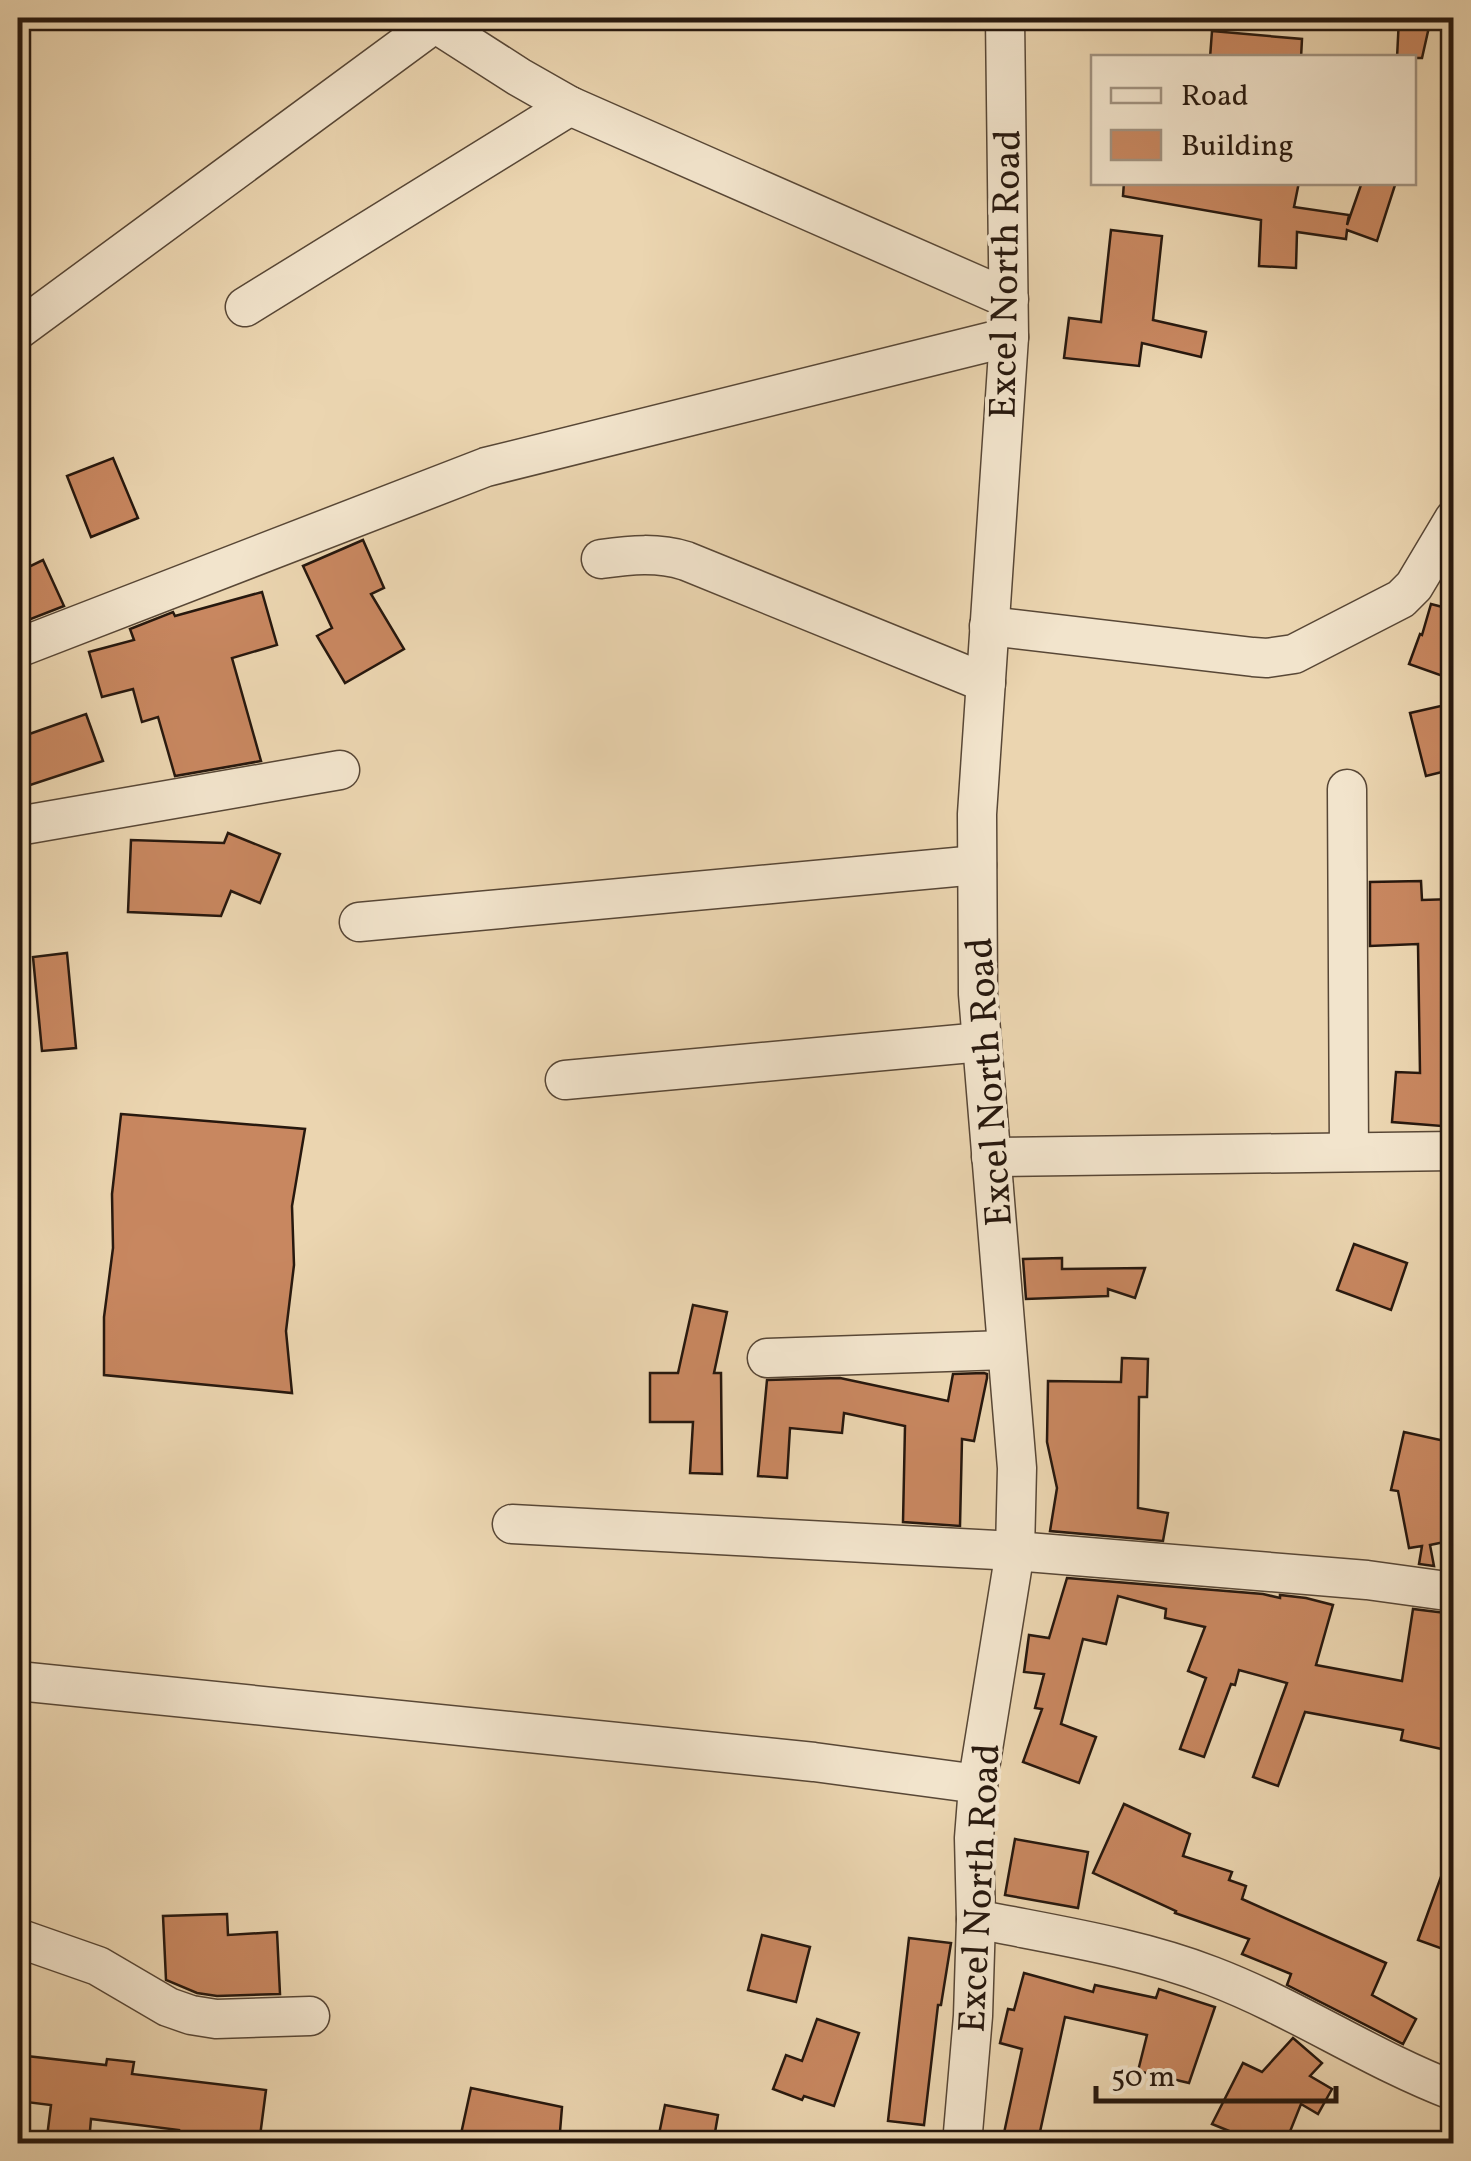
<svg xmlns="http://www.w3.org/2000/svg" width="1471" height="2161" font-family="Vollkorn,serif">
	<rect width="100%" height="100%" fill="#ebd5b0"/>
	<filter id="stains"><feTurbulence type="fractalNoise" baseFrequency=".002" numOctaves="4"/><feColorMatrix values="0 0 0 0 .2 0 0 0 0 .09 0 0 0 0 .02 0 0 0 .5 -.17"/></filter>
	<radialGradient id="worn" r=".72"><stop offset=".6" stop-color="#630" stop-opacity="0"/><stop offset="1" stop-color="#630" stop-opacity=".3"/></radialGradient>
	<g fill="#c88760" stroke="#27180e" stroke-width="2.5">
		<path d="M 1399,18 L 1431,18 L 1422,58 L 1397,58 Z"/>
		<path d="M 1212,31 L 1302,39 L 1301,58 L 1210,58 Z"/>
		<path d="M 1124,182 L 1299,182 L 1294,207 L 1349,215 L 1347,225 L 1362,182 L 1396,182 L 1377,241 L 1347,230 L 1346,239 L 1297,232 L 1296,268 L 1259,266 L 1261,220 L 1123,196 Z"/>
		<path d="M 1111,230 L 1162,236 L 1153,320 L 1206,332 L 1201,357 L 1142,343 L 1139,366 L 1064,358 L 1069,318 L 1101,322 Z"/>
		<path d="M 113,458 L 138,518 L 91,537 L 67,476 Z"/>
		<path d="M 363,540 L 384,588 L 371,594 L 404,649 L 345,683 L 317,636 L 332,628 L 303,566 Z"/>
		<path d="M 43,560 L 64,606 L 18,624 L 18,572 Z"/>
		<path d="M 262,592 L 277,645 L 232,658 L 261,761 L 175,776 L 158,717 L 142,722 L 133,689 L 102,697 L 89,652 L 134,640 L 130,629 L 173,612 L 175,616 Z"/>
		<path d="M 1431,604 L 1454,610 L 1454,680 L 1409,664 L 1420,634 L 1422,635 Z"/>
		<path d="M 1454,703 L 1454,769 L 1426,776 L 1410,713 Z"/>
		<path d="M 86,714 L 103,761 L 18,789 L 18,738 Z"/>
		<path d="M 228,833 L 280,854 L 260,903 L 231,891 L 221,916 L 128,912 L 131,840 L 224,843 Z"/>
		<path d="M 1421,881 L 1422,900 L 1454,899 L 1454,1127 L 1392,1122 L 1396,1072 L 1420,1073 L 1418,944 L 1370,946 L 1370,882 Z"/>
		<path d="M 67,953 L 76,1048 L 42,1051 L 33,957 Z"/>
		<path d="M 121,1114 L 305,1129 L 292,1206 L 294,1265 L 286,1331 L 292,1393 L 104,1375 L 104,1317 L 113,1248 L 112,1194 Z"/>
		<path d="M 1354,1244 L 1407,1263 L 1391,1310 L 1337,1290 Z"/>
		<path d="M 1062,1258 L 1062,1269 L 1145,1268 L 1135,1298 L 1108,1289 L 1108,1296 L 1026,1299 L 1023,1259 Z"/>
		<path d="M 693,1305 L 727,1312 L 714,1373 L 721,1373 L 722,1474 L 690,1473 L 693,1422 L 650,1422 L 650,1373 L 678,1373 Z"/>
		<path d="M 1122,1358 L 1148,1359 L 1147,1397 L 1139,1397 L 1138,1508 L 1168,1513 L 1163,1541 L 1050,1531 L 1057,1488 L 1047,1442 L 1048,1381 L 1121,1382 Z"/>
		<path d="M 953,1374 L 984,1373 L 987,1374 L 987,1378 L 974,1441 L 962,1439 L 960,1526 L 903,1522 L 905,1426 L 844,1413 L 842,1433 L 790,1428 L 787,1478 L 758,1476 L 767,1380 L 840,1378 L 948,1401 Z"/>
		<path d="M 1404,1432 L 1454,1443 L 1454,1540 L 1430,1545 L 1434,1566 L 1419,1564 L 1422,1546 L 1409,1548 L 1398,1491 L 1391,1490 Z"/>
		<path d="M 1067,1578 L 1263,1594 L 1280,1598 L 1280,1595 L 1306,1598 L 1333,1605 L 1316,1665 L 1402,1681 L 1413,1609 L 1454,1614 L 1454,1716 L 1446,1750 L 1401,1740 L 1403,1730 L 1305,1712 L 1278,1786 L 1253,1777 L 1287,1683 L 1239,1670 L 1235,1685 L 1231,1684 L 1204,1757 L 1180,1749 L 1206,1678 L 1188,1671 L 1205,1627 L 1165,1618 L 1166,1609 L 1118,1596 L 1106,1644 L 1083,1639 L 1061,1724 L 1096,1737 L 1079,1783 L 1023,1762 L 1042,1709 L 1035,1708 L 1044,1674 L 1024,1672 L 1029,1635 L 1049,1638 Z"/>
		<path d="M 1124,1804 L 1190,1834 L 1183,1856 L 1232,1872 L 1229,1880 L 1246,1886 L 1242,1899 L 1386,1963 L 1372,1995 L 1416,2019 L 1403,2044 L 1287,1985 L 1291,1974 L 1242,1954 L 1249,1939 L 1175,1913 L 1176,1911 L 1093,1873 Z"/>
		<path d="M 1015,1839 L 1088,1852 L 1078,1908 L 1005,1895 Z"/>
		<path d="M 1450,1852 L 1454,1853 L 1454,1953 L 1418,1940 Z"/>
		<path d="M 227,1914 L 228,1935 L 277,1932 L 280,1994 L 217,1996 L 197,1993 L 166,1980 L 163,1916 Z"/>
		<path d="M 762,1935 L 810,1947 L 796,2002 L 748,1990 Z"/>
		<path d="M 909,1938 L 951,1943 L 941,2005 L 938,2005 L 924,2125 L 888,2121 Z"/>
		<path d="M 1024,1973 L 1093,1992 L 1095,1985 L 1156,1998 L 1159,1989 L 1215,2007 L 1189,2083 L 1138,2071 L 1147,2035 L 1065,2017 L 1038,2141 L 1004,2133 L 1022,2049 L 1000,2043 L 1008,2009 L 1014,2010 Z"/>
		<path d="M 817,2019 L 859,2033 L 834,2106 L 804,2096 L 802,2100 L 773,2089 L 786,2055 L 802,2061 Z"/>
		<path d="M 1293,2038 L 1322,2063 L 1310,2076 L 1332,2089 L 1318,2114 L 1301,2104 L 1285,2144 L 1261,2144 L 1212,2124 L 1243,2063 L 1262,2072 Z"/>
		<path d="M 18,2055 L 106,2065 L 107,2059 L 134,2062 L 132,2074 L 266,2090 L 259,2144 L 198,2144 L 178,2141 L 179,2130 L 91,2119 L 89,2142 L 47,2137 L 51,2105 L 18,2101 Z"/>
		<path d="M 471,2088 L 562,2107 L 559,2144 L 503,2144 L 461,2134 Z"/>
		<path d="M 665,2105 L 718,2115 L 713,2144 L 682,2144 L 658,2139 Z"/>
	</g>
	<g fill="none" stroke-linecap="round" stroke-linejoin="round">
		<defs>
			<g id="street">
				<path d="M 427,18 L 519,77 L 570,106 L 1009,299"/>
				<path d="M 245,307 L 570,106"/>
				<path d="M 18,330 L 435,23"/>
				<path d="M 601,559 C 631,555 657,552 686,561 L 986,683"/>
				<path d="M 989,626 L 1253,657 L 1267,658 L 1294,654 L 1401,599 L 1414,586 L 1454,519"/>
				<path d="M 18,648 L 486,467 L 1009,337"/>
				<path d="M 1347,789 L 1349,1152"/>
				<path d="M 18,826 L 340,770"/>
				<path d="M 359,922 L 977,865"/>
				<path d="M 565,1080 L 982,1042"/>
				<path d="M 991,1157 L 1454,1151"/>
				<path d="M 767,1358 L 1006,1350"/>
				<path d="M 512,1524 L 1015,1551 L 1367,1580 L 1454,1592"/>
				<path d="M 18,1681 L 814,1762 L 978,1784"/>
				<path d="M 976,1919 C 1055,1935 1137,1947 1212,1976 C 1296,2008 1370,2059 1454,2091"/>
				<path d="M 18,1938 L 98,1966 L 168,2007 L 191,2015 L 216,2019 L 310,2016"/>
				<path d="M 962,2144 L 973,2016 L 976,1919 L 974,1838 L 979,1774 L 1015,1551 L 1017,1468 L 978,994 L 977,814 L 1009,337 L 1005,18"/>
			</g>
		</defs>
		<use href="#street" stroke="#584736" stroke-width="41"/>
		<use href="#street" stroke="#f2e4cc" stroke-width="38"/>
	</g>
	<g text-anchor="middle" stroke-width="8" stroke-linejoin="round" paint-order="stroke">
		<g font-size="38" fill="#27180e" stroke="#f2e4cc">
			<text transform="translate(1004 274) rotate(-89)" y="13">Excel North Road</text>
			<text transform="translate(988 1082) rotate(-94)" y="13">Excel North Road</text>
			<text transform="translate(978 1888) rotate(-87)" y="13">Excel North Road</text>
		</g>
	</g>
	<rect width="1471" height="2161" fill="none" stroke="#ebd5b0" stroke-width="60"/>
	<rect x="20" y="20" width="1431" height="2121" fill="none" stroke="#27180e" stroke-width="5"/>
	<rect x="30" y="30" width="1411" height="2101" fill="none" stroke="#27180e" stroke-width="2.5"/>
	<rect x="1091" y="55" width="325" height="130" fill="#f2e4cc" stroke="#a19280" stroke-width="2.5"/>
	<rect x="1111" y="88" width="50" height="15" fill="#f2e4cc" stroke="#a19280" stroke-width="2.5"/>
	<text x="1181" y="105" font-size="30" fill="#27180e">Road</text>
	<rect x="1111" y="130" width="50" height="30" fill="#c88760" stroke="#a19280" stroke-width="2.5"/>
	<text x="1181" y="155" font-size="30" fill="#27180e">Building</text>
	<path d="M1096 2086v15h240v-15" fill="none" stroke="#27180e" stroke-width="5"/>
	<text x="1111" y="2086" font-size="30" fill="#27180e" stroke="#f2e4cc" stroke-width="8" paint-order="stroke">50 m</text>
	<rect width="100%" height="100%" filter="url(#stains)"/>
	<rect width="100%" height="100%" fill="url(#worn)"/>
</svg>
